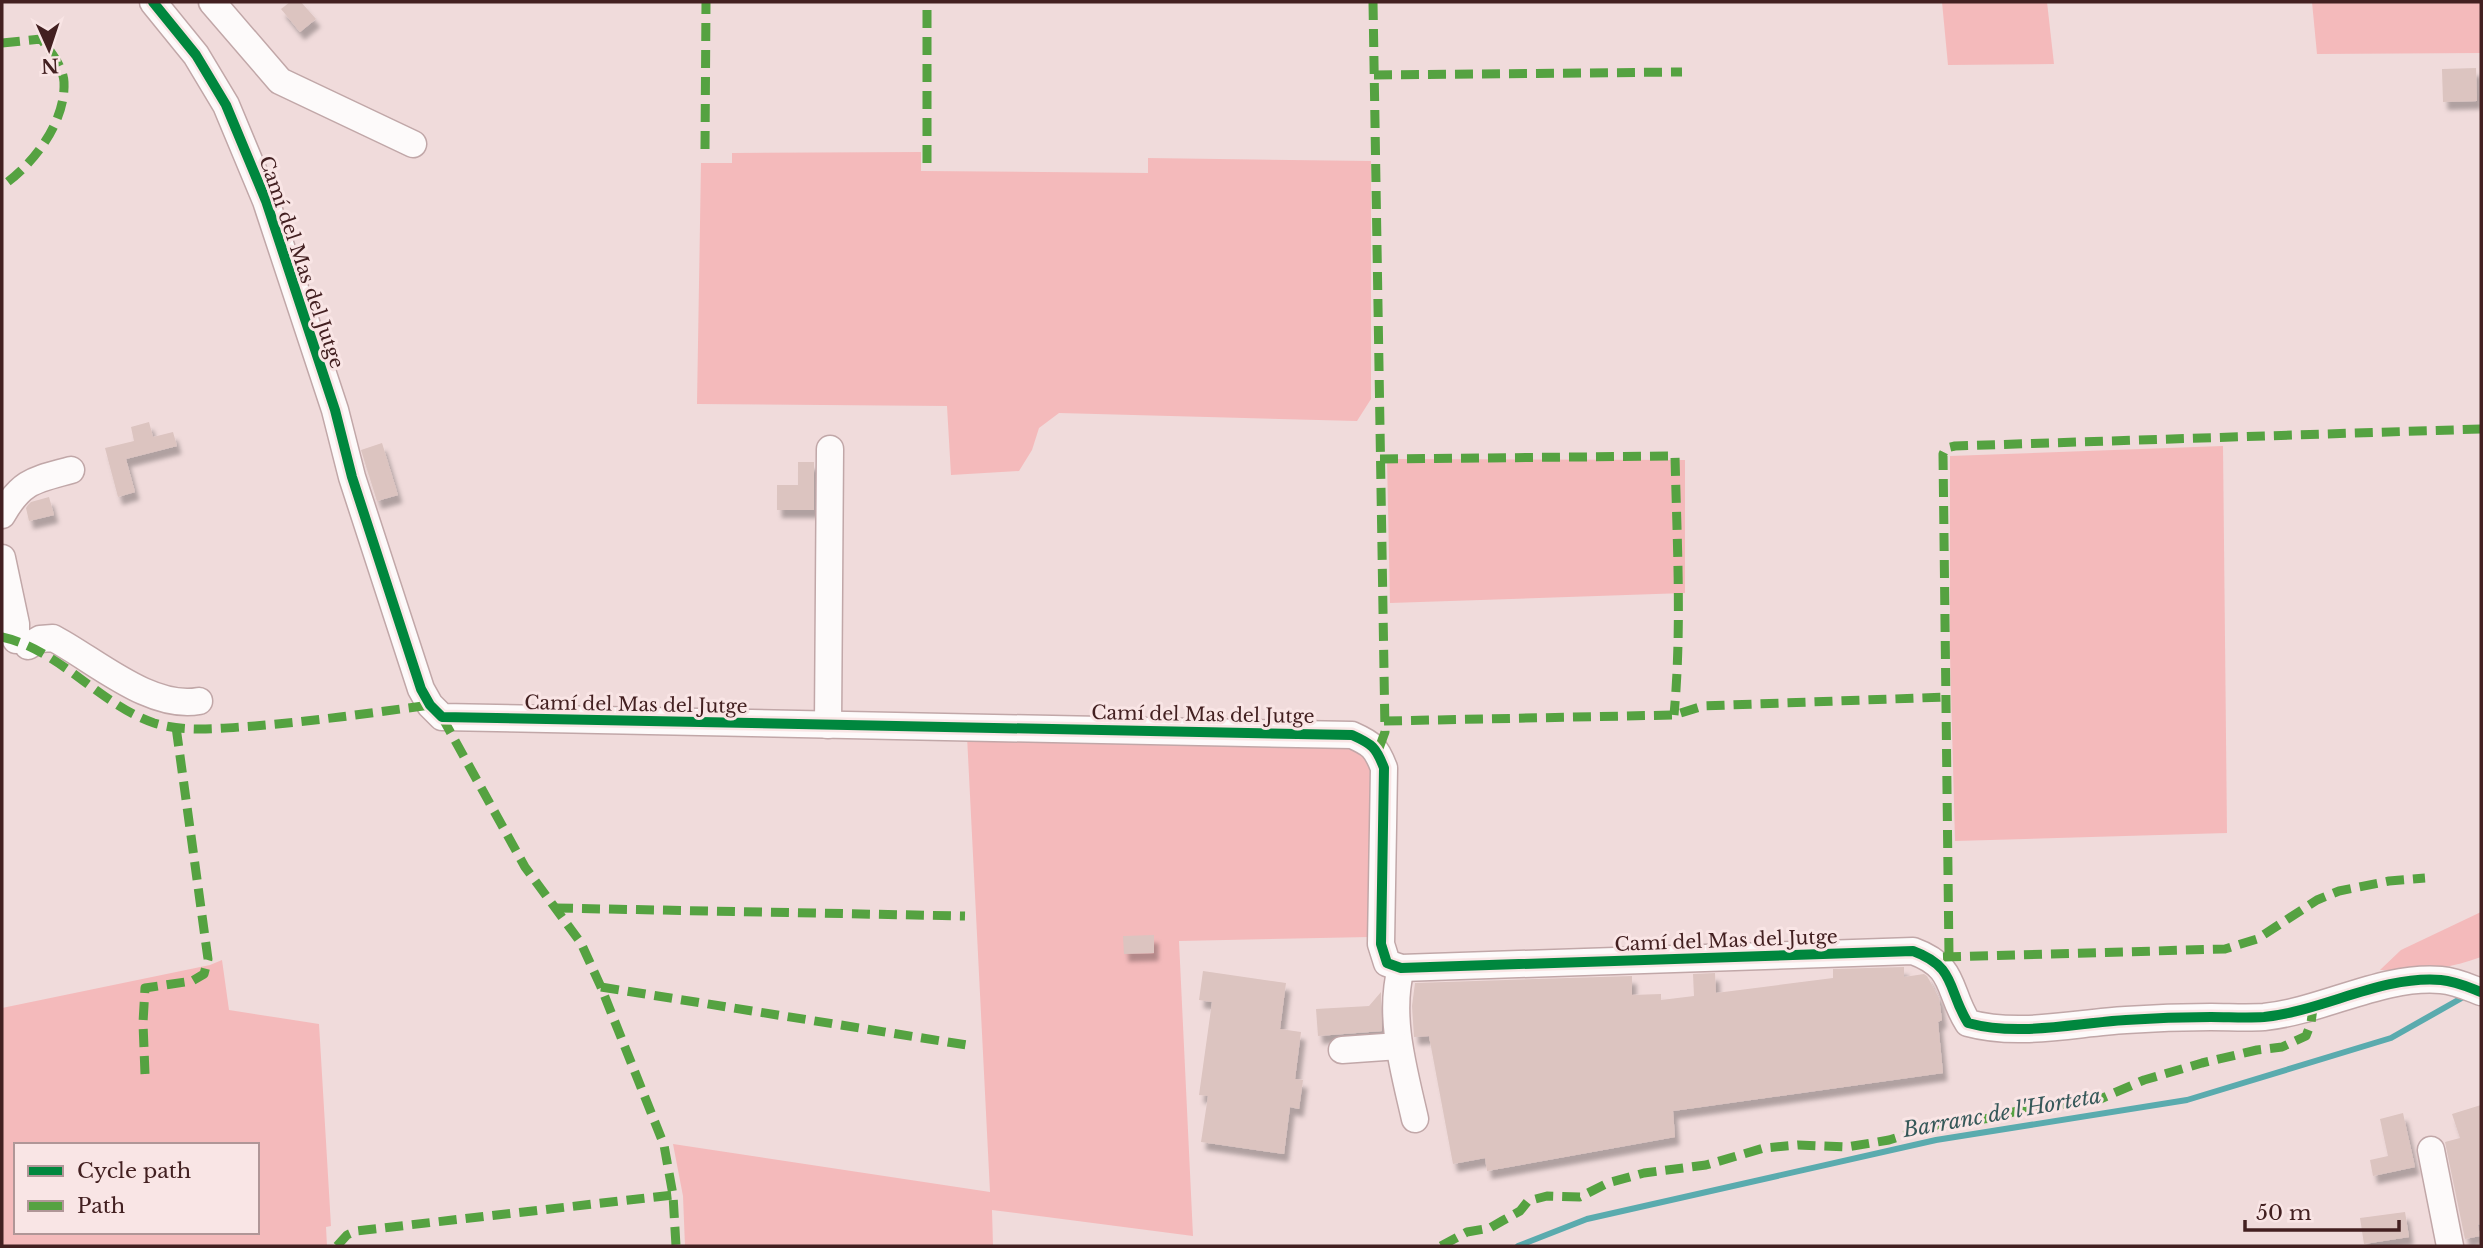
<svg xmlns="http://www.w3.org/2000/svg" width="2483" height="1248" font-family="'Libre Baskerville',serif">
	<defs>
		<filter id="shadow"><feDropShadow dx="4.5" dy="8" stdDeviation="2" flood-color="#0004"/></filter>
	</defs>
	<rect width="100%" height="100%" fill="#f0dbdb"/>
	<g fill="#f4babb" fill-rule="evenodd">
		<path d="M 1942,2 L 2047,2 L 2054,64 L 1948,65 Z"/>
		<path d="M 2312,2 L 2481,2 L 2481,53 L 2317,54 Z"/>
		<path d="M 921,152 L 921,171 L 1148,173 L 1148,158 L 1371,161 L 1371,399 L 1357,421 L 1059,413 L 1039,428 L 1032,450 L 1019,471 L 951,475 L 947,406 L 697,404 L 701,163 L 732,163 L 732,153 Z"/>
		<path d="M 2223,446 L 2227,833 L 1955,841 L 1950,654 L 1950,456 Z"/>
		<path d="M 1387,459 L 1685,460 L 1685,593 L 1390,603 Z"/>
		<path d="M 967,736 L 1338,742 L 1370,760 L 1369,937 L 1179,941 L 1193,1236 L 992,1210 L 993,1246 L 685,1246 L 683,1196 L 673,1144 L 990,1192 Z"/>
		<path d="M 2481,912 L 2481,957 C 2445,970 2418,972 2380,970 L 2401,950 Z"/>
		<path d="M 222,960 L 229,1010 L 319,1024 L 331,1226 L 326,1227 L 327,1246 L 2,1246 L 2,1008 L 210,965 ZM 16,1145 L 257,1145 L 257,1232 L 16,1232 Z"/>
	</g>
	<g fill="none" stroke-linecap="round" stroke-linejoin="round">
		<path stroke="#5aabae" stroke-width="6" d="M 1518,1246 L 1587,1219 L 1936,1140 L 2187,1100 L 2391,1038 L 2467,995"/>
	</g>
	<g fill="#dcc4c0" filter="url(#shadow)">
		<path d="M 290,2 L 301,2 L 316,19 L 300,32 L 281,9 Z"/>
		<path d="M 2476,68 L 2477,101 L 2443,102 L 2442,69 Z"/>
		<path d="M 149,422 L 153,437 L 173,432 L 177,446 L 126,459 L 135,492 L 118,497 L 105,448 L 134,441 L 131,427 Z"/>
		<path d="M 382,443 L 398,495 L 377,501 L 361,450 Z"/>
		<path d="M 798,462 L 814,462 L 814,510 L 777,510 L 777,485 L 798,485 Z"/>
		<path d="M 49,497 L 54,515 L 29,521 L 26,508 L 28,505 L 31,502 Z"/>
		<path d="M 1154,935 L 1154,953 L 1124,954 L 1123,936 Z"/>
		<path d="M 1904,967 L 1904,977 L 1924,974 L 1927,976 L 1939,998 L 1942,1020 L 1938,1022 L 1943,1073 L 1673,1111 L 1675,1137 L 1487,1171 L 1485,1158 L 1453,1164 L 1429,1036 L 1414,1037 L 1412,1006 L 1415,983 L 1632,976 L 1632,995 L 1661,994 L 1661,1000 L 1694,996 L 1693,974 L 1715,973 L 1716,993 L 1833,978 L 1833,969 Z"/>
		<path d="M 1203,971 L 1286,983 L 1280,1029 L 1301,1032 L 1295,1079 L 1303,1080 L 1299,1109 L 1290,1107 L 1284,1154 L 1201,1142 L 1208,1096 L 1199,1095 L 1212,1002 L 1199,1000 Z"/>
		<path d="M 1381,992 L 1382,1031 L 1318,1036 L 1316,1009 L 1369,1006 Z"/>
		<path d="M 2481,1105 L 2481,1224 L 2478,1225 L 2480,1236 L 2465,1239 L 2445,1142 L 2460,1138 L 2452,1114 Z"/>
		<path d="M 2403,1113 L 2415,1167 L 2373,1176 L 2370,1160 L 2388,1156 L 2380,1119 Z"/>
		<path d="M 2405,1212 L 2409,1237 L 2364,1244 L 2360,1218 Z"/>
	</g>
	<g fill="none" stroke-linecap="round" stroke-linejoin="round">
		<defs>
			<g id="minor">
				<path d="M 153,2 L 196,55 L 226,105 L 266,201 L 335,410 L 352,477 L 421,689 L 430,705 L 442,717 L 1352,735 C 1372,744 1376,747 1384,768 L 1381,944 L 1387,963 L 1401,968 L 1913,951 C 1957,967 1947,990 1968,1023 C 2019,1037 2074,1023 2126,1020 C 2154,1018 2183,1017 2211,1017 C 2229,1017 2247,1018 2264,1017 C 2323,1011 2382,975 2441,980 C 2455,981 2468,987 2481,992"/>
				<path d="M 212,2 L 280,81 L 413,144"/>
				<path d="M 2,515 C 22,480 35,480 71,470"/>
				<path d="M 2,558 L 16,624 L 16,640"/>
				<path d="M 28,646 L 40,639 L 53,638 C 95,660 150,710 199,701"/>
				<path d="M 828,725 L 830,449"/>
				<path d="M 1401,968 C 1388,1017 1404,1070 1415,1119"/>
				<path d="M 1342,1050 L 1399,1046"/>
				<path d="M 2431,1150 L 2450,1246"/>
			</g>
		</defs>
		<use href="#minor" stroke="#c1a7a8" stroke-width="29"/>
		<use href="#minor" stroke="#fdfafa" stroke-width="26"/>
		<g stroke="#55a241" stroke-width="9" stroke-dasharray="18 9" stroke-linecap="butt">
			<path d="M 1373,2 L 1385,732 L 1378,751"/>
			<path d="M 2,43 L 41,39 C 50,51 63,66 64,82 C 66,122 33,165 2,186"/>
			<path d="M 1374,75 L 1682,72"/>
			<path d="M 705,149 L 706,2"/>
			<path d="M 927,163 L 927,2"/>
			<path d="M 1380,459 L 1675,456 C 1677,542 1682,629 1674,715"/>
			<path d="M 2,637 C 60,650 99,704 154,723 C 186,733 222,728 255,726 C 314,721 372,713 430,705"/>
			<path d="M 442,717 L 525,867 L 581,943 L 601,987 L 664,1145 L 673,1195 L 676,1246"/>
			<path d="M 1384,721 L 1674,715 L 1703,706 L 1946,697"/>
			<path d="M 555,908 L 965,916"/>
			<path d="M 1949,956 L 1943,454 L 1946,448 L 1955,446 L 2481,429"/>
			<path d="M 1943,957 L 2225,949 L 2257,939 L 2317,900 L 2339,891 L 2389,881 L 2425,878"/>
			<path d="M 601,987 L 973,1046"/>
			<path d="M 145,1074 L 143,1023 L 145,988 L 192,981 L 204,974 L 208,959 L 176,727"/>
			<path d="M 337,1246 L 347,1235 L 356,1231 L 673,1195"/>
			<path d="M 1441,1246 L 1467,1232 L 1490,1228 L 1502,1221 L 1520,1211 L 1528,1201 L 1547,1196 L 1580,1197 L 1608,1183 L 1644,1173 L 1706,1165 L 1764,1148 L 1798,1145 L 1847,1147 L 1889,1140 L 1940,1124 L 1992,1118 L 2024,1109 L 2098,1100 L 2144,1080 L 2202,1063 L 2257,1050 L 2282,1047 L 2306,1036 L 2311,1023 L 2313,1008"/>
		</g>
		<defs>
			<path id="cycleway" d="M 153,2 L 196,55 L 226,105 L 266,201 L 335,410 L 352,477 L 421,689 L 430,705 L 442,717 L 1352,735 C 1372,744 1376,747 1384,768 L 1381,944 L 1387,963 L 1401,968 L 1913,951 C 1957,967 1947,990 1968,1023 C 2019,1037 2074,1023 2126,1020 C 2154,1018 2183,1017 2211,1017 C 2229,1017 2247,1018 2264,1017 C 2323,1011 2382,975 2441,980 C 2455,981 2468,987 2481,992"/>
		</defs>
		<use href="#cycleway" stroke="#f9e5e5" stroke-width="15"/>
		<use href="#cycleway" stroke="#00873e" stroke-width="10"/>
	</g>
	<g text-anchor="middle" stroke-width="6" stroke-linejoin="round" paint-order="stroke">
		<g font-size="19" fill="#432021" stroke="#f9e5e5">
			<text transform="translate(302 262) rotate(71)" y="7">Camí del Mas del Jutge</text>
			<text transform="translate(636 704) rotate(1)" y="7">Camí del Mas del Jutge</text>
			<text transform="translate(1203 714) rotate(1)" y="7">Camí del Mas del Jutge</text>
			<text transform="translate(1726 940) rotate(-2)" y="7">Camí del Mas del Jutge</text>
		</g>
		<g font-size="21" font-style="italic" fill="#365859" stroke="#f9e5e5">
			<text transform="translate(2002 1113) rotate(-10)" y="7">Barranc de l'Horteta</text>
		</g>
	</g>
	<rect width="2483" height="1248" fill="none" stroke="#432021" stroke-width="7"/>
	<rect x="14" y="1143" width="245" height="91" fill="#f9e5e5" stroke="#b09697" stroke-width="2"/>
	<rect x="28" y="1166" width="35" height="10" fill="#00873e" stroke="#b09697" stroke-width="2"/>
	<text x="77" y="1178" font-size="21" fill="#432021">Cycle path</text>
	<rect x="28" y="1201" width="35" height="10" fill="#55a241" stroke="#b09697" stroke-width="2"/>
	<text x="77" y="1213" font-size="21" fill="#432021">Path</text>
	<g transform="translate(49 49) rotate(177)" stroke="#f9e5e5" stroke-width="5" paint-order="stroke">
	<path d="M0-5L12 26L0 18L-12 26Z" fill="#432021"/>
	<text y="-10" font-size="19" font-weight="bold" text-anchor="middle" fill="#432021">N</text>
	</g>
	<path d="M2245 1220v10h154v-10" fill="none" stroke="#432021" stroke-width="3.5"/>
	<text x="2256" y="1220" font-size="21" fill="#432021" stroke="#f9e5e5" stroke-width="5" paint-order="stroke">50 m</text>
</svg>
